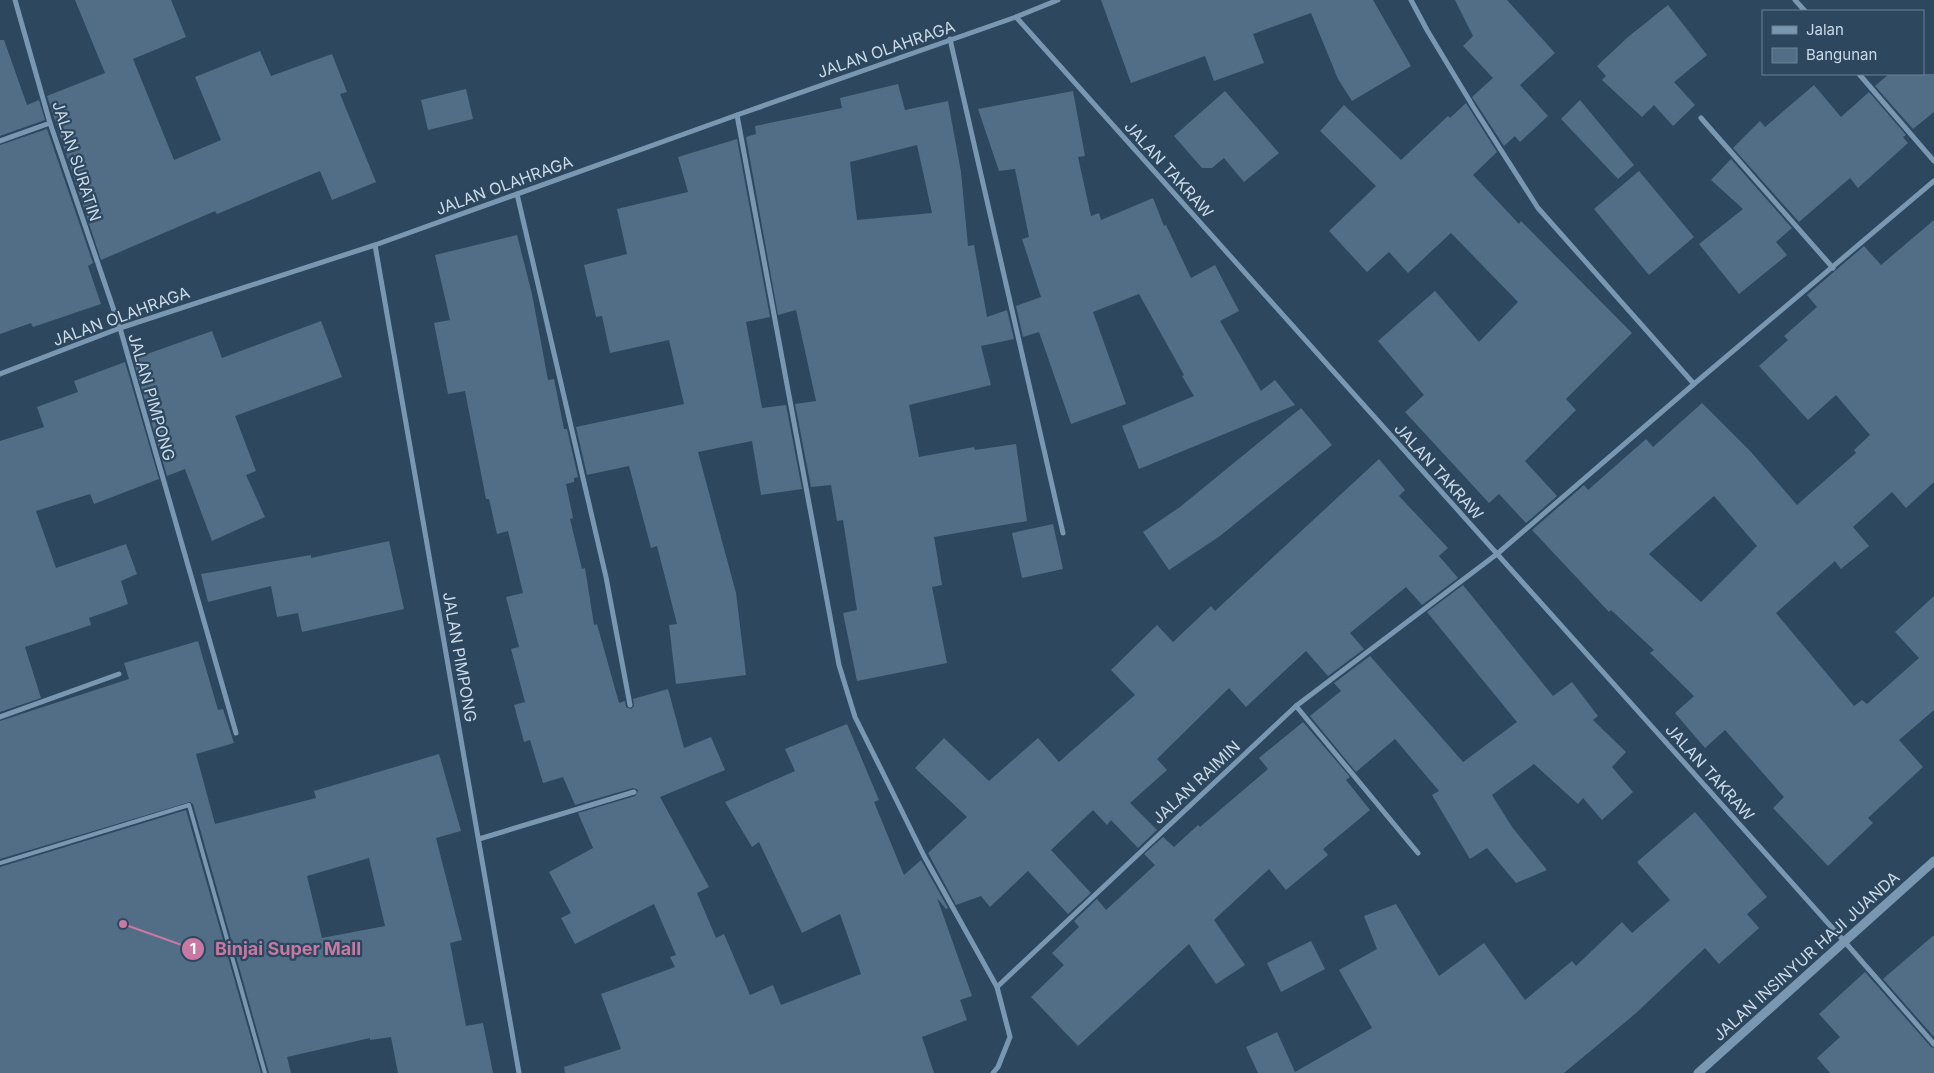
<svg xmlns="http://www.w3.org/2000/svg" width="1934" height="1073" font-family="Inter,sans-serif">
	<rect width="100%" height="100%" fill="#2c475e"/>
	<g fill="#526e87" fill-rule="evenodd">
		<path d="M 75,0 L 171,0 L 186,37 L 133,59 L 174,160 L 221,140 L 195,77 L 260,51 L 271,76 L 332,54 L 347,92 L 340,94 L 376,182 L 332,200 L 320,171 L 217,214 L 215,211 L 101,260 L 47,96 L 105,73 Z"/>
		<path d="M 1101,0 L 1373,0 L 1411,66 L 1352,101 L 1338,79 L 1311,13 L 1253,34 L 1264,63 L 1214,81 L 1205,56 L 1131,83 Z"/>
		<path d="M 1455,0 L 1507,0 L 1555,53 L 1520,85 L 1548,116 L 1520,142 L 1515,136 L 1504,146 L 1472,97 L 1493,78 L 1463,46 L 1473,36 Z"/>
		<path d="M 1668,5 L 1707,55 L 1674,82 L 1695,105 L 1673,126 L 1654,105 L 1642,117 L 1602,80 L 1606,76 L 1597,66 L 1628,37 Z"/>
		<path d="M 0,40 L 4,40 L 27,105 L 39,100 L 45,120 L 0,136 Z"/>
		<path d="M 1889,74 L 1934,74 L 1934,112 L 1913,129 L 1875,86 Z"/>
		<path d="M 898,84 L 905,110 L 948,101 L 961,172 L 968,246 L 974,245 L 987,317 L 1007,310 L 1014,339 L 981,346 L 991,385 L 909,405 L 919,457 L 974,447 L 975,450 L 1016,444 L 1027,521 L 934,537 L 942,585 L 932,587 L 947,663 L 857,681 L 843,613 L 857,610 L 843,520 L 837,521 L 831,485 L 811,487 L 795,404 L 816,401 L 796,310 L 778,315 L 746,137 L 756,134 L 755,126 L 842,108 L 840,98 ZM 917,145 L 932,213 L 857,220 L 850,162 Z"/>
		<path d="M 1814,85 L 1841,117 L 1869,92 L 1906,135 L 1903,137 L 1908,143 L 1858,188 L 1850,178 L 1799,222 L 1733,148 L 1760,121 L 1765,127 Z"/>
		<path d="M 466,89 L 473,119 L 428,130 L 421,100 Z"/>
		<path d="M 1073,91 L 1085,156 L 1078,157 L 1091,216 L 1099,213 L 1101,220 L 1153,198 L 1164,226 L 1166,225 L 1191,278 L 1215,265 L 1239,311 L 1220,321 L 1261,391 L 1275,380 L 1295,405 L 1139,469 L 1122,426 L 1194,396 L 1182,376 L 1184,375 L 1139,294 L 1093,312 L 1126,404 L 1071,424 L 1039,332 L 1023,337 L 1016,306 L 1041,297 L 1022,239 L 1029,237 L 1015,169 L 999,171 L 978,109 Z"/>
		<path d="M 1225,91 L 1279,153 L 1244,182 L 1224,158 L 1212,168 L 1202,168 L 1174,136 Z"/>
		<path d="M 1580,100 L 1634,165 L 1618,179 L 1561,119 Z"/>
		<path d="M 1466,103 L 1497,152 L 1473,175 L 1519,224 L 1521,221 L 1632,333 L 1566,399 L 1576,410 L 1525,461 L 1557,496 L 1526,523 L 1499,494 L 1489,503 L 1405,412 L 1424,395 L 1378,341 L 1435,291 L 1479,342 L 1518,302 L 1451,233 L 1408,273 L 1389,252 L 1367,272 L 1329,231 L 1376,186 L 1320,131 L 1344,105 L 1401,160 L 1448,116 L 1450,118 Z"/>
		<path d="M 47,129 L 93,263 L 88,266 L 101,304 L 33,327 L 31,323 L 0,334 L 0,145 Z"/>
		<path d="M 737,139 L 770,317 L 746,322 L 762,408 L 786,405 L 802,489 L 761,495 L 752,441 L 698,452 L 736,593 L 746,675 L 676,684 L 669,625 L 677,624 L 657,546 L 651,548 L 629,466 L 587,475 L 576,427 L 684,404 L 669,340 L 610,353 L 602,316 L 596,317 L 584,265 L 627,254 L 617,209 L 688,192 L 678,157 Z"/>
		<path d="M 1731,159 L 1792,228 L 1776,242 L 1787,255 L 1739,294 L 1699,244 L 1743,209 L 1711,180 Z"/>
		<path d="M 1639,171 L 1694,237 L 1649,275 L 1594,209 Z"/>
		<path d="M 1934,220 L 1934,482 L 1906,508 L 1892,492 L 1853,527 L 1869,546 L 1841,569 L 1835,561 L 1776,613 L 1854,706 L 1862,700 L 1867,704 L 1919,658 L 1895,632 L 1934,596 L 1934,710 L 1899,740 L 1923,767 L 1868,818 L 1873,823 L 1828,866 L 1773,808 L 1784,797 L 1725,730 L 1705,748 L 1675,713 L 1694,696 L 1650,653 L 1654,650 L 1611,610 L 1609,612 L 1532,530 L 1584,485 L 1588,490 L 1646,439 L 1653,447 L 1702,403 L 1751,452 L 1797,505 L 1856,453 L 1854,450 L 1870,435 L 1836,395 L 1808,420 L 1759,366 L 1788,340 L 1784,336 L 1817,307 L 1807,295 L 1864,246 L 1881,265 ZM 1714,496 L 1757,546 L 1701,602 L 1649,554 Z"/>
		<path d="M 517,235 L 532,294 L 548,380 L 554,379 L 564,429 L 567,429 L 578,477 L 574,478 L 574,482 L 566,484 L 573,518 L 570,519 L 582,569 L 585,568 L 594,625 L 597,624 L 619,703 L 625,701 L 626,707 L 631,709 L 634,706 L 633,699 L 668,689 L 684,748 L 711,737 L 725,770 L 660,797 L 709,887 L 697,893 L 716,938 L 724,934 L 750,995 L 773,985 L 781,1005 L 861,974 L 840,914 L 802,933 L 759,842 L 752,847 L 725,802 L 795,771 L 785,749 L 847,724 L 879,800 L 874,802 L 904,875 L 921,860 L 948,908 L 946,909 L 937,898 L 972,996 L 960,1000 L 967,1020 L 922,1037 L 934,1073 L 565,1073 L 564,1067 L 621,1049 L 601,994 L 675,967 L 670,957 L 676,955 L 654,904 L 575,944 L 561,918 L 571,913 L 549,872 L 593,848 L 578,813 L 635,796 L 638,791 L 637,789 L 633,788 L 575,805 L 563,777 L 543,783 L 530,740 L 524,742 L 514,705 L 525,702 L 511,649 L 519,647 L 506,597 L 523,593 L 508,531 L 497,534 L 489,499 L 486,499 L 465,391 L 448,394 L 434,323 L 450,320 L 435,255 Z"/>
		<path d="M 321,321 L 342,377 L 235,416 L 256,471 L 246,475 L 265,517 L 212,541 L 185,469 L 167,476 L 133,359 L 212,331 L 222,358 Z"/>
		<path d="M 125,362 L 159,479 L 94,504 L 90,494 L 36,511 L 56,568 L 126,544 L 137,574 L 121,581 L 128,604 L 89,618 L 91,625 L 25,647 L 41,698 L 0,712 L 0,441 L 44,427 L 37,407 L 78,392 L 74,381 Z"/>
		<path d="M 1301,408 L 1332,445 L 1220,536 L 1169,570 L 1143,532 L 1180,507 Z"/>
		<path d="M 1379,459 L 1405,490 L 1399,496 L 1448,548 L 1439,556 L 1458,578 L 1422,605 L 1406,587 L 1350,633 L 1364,649 L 1328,676 L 1306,651 L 1246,707 L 1229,688 L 1157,759 L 1167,770 L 1130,803 L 1157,830 L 1138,848 L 1111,820 L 1107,825 L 1093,810 L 1051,850 L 1091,893 L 1068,914 L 1028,871 L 990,907 L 981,896 L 956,905 L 928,853 L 967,817 L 915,768 L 944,738 L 989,781 L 1038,738 L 1059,762 L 1135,695 L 1111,670 L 1157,625 L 1173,642 L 1211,606 L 1215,611 Z"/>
		<path d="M 1053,524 L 1063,569 L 1022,578 L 1012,533 Z"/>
		<path d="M 389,541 L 404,609 L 302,632 L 298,613 L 277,617 L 271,586 L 208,602 L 201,574 L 311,555 L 311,558 Z"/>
		<path d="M 1463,585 L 1553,696 L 1572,682 L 1598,716 L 1593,720 L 1626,752 L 1612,767 L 1633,792 L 1602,820 L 1583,798 L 1578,804 L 1534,764 L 1492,795 L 1512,827 L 1547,870 L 1516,883 L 1487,848 L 1470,859 L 1432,795 L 1439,791 L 1395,739 L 1356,772 L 1310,716 L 1341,691 L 1334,683 L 1370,656 L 1463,762 L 1517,722 L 1427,612 Z"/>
		<path d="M 198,641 L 218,710 L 223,709 L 234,743 L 196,754 L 215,824 L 316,798 L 314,791 L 439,754 L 461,831 L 436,838 L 462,940 L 450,943 L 466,1026 L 483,1023 L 493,1073 L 398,1073 L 391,1037 L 370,1040 L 370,1038 L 287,1057 L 291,1073 L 269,1073 L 193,804 L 190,802 L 0,859 L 0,721 L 129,679 L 124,663 ZM 369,858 L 385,926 L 322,938 L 307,876 Z"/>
		<path d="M 1303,722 L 1350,777 L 1346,780 L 1370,810 L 1323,849 L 1328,855 L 1286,890 L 1269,869 L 1214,920 L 1245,965 L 1216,984 L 1189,944 L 1078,1046 L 1031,997 L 1064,965 L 1052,953 L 1079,927 L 1074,921 L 1097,899 L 1106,910 L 1155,865 L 1144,854 L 1163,837 L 1174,847 L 1198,825 L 1200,827 L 1268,769 L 1259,758 Z"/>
		<path d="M 186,810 L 261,1073 L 0,1073 L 0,867 Z"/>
		<path d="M 1695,812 L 1767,897 L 1747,914 L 1759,928 L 1719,964 L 1705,948 L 1635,1014 L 1564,1073 L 1258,1073 L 1246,1047 L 1277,1032 L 1295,1072 L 1372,1028 L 1339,970 L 1377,949 L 1364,916 L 1396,904 L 1439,976 L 1484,943 L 1525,1000 L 1572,961 L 1576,966 L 1622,922 L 1632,933 L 1670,900 L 1637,862 Z"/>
		<path d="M 1934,935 L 1934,1037 L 1883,979 Z"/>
		<path d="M 1311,941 L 1325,969 L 1281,992 L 1267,963 Z"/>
		<path d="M 1865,972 L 1931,1047 L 1934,1048 L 1934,1073 L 1830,1073 L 1817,1058 L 1840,1037 L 1819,1014 Z"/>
	</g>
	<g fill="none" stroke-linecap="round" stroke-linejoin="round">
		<path stroke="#7a97b1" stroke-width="4" d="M 0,863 L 189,805 L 265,1073"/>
		<g stroke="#7a97b1" stroke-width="5">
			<path d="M 15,0 L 50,123 L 120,328 L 236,733"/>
			<path d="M 1411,0 L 1427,30 L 1474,108 L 1538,208 L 1694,384"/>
			<path d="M 1795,0 L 1805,11"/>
			<path d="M 1016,17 L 1844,941 L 1934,1044"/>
			<path d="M 950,39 L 1063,533"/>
			<path d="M 1859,74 L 1934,161"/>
			<path d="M 737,115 L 839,665 L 855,717 L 883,773 L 924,856 L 997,987 L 1010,1037 L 998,1067 L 993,1073"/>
			<path d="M 1701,118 L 1833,268"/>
			<path d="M 0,141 L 50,123"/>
			<path d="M 517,194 L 606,577 L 630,705"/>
			<path d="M 375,245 L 519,1073"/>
			<path d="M 0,374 L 120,328 L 375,245 L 737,115 L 1016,17 L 1058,0"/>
			<path d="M 1296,706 L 1418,853"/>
			<path d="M 0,717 L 119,674"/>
			<path d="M 479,839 L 634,792"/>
			<path d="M 997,987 L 1296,706 L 1497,554 L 1694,384 L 1934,181"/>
		</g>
		<path stroke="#7a97b1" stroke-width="9" d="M 1698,1073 L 1934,861"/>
	</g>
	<g text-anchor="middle" stroke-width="4.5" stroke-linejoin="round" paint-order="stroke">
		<g font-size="16" fill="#cadae8" stroke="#2c475e">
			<text transform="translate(886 49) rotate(-19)" y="6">JALAN OLAHRAGA</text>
			<text transform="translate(77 161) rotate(72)" y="6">JALAN SURATIN</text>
			<text transform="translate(1169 169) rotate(48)" y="6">JALAN TAKRAW</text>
			<text transform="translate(504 185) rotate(-20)" y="6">JALAN OLAHRAGA</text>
			<text transform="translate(121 316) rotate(-20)" y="6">JALAN OLAHRAGA</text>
			<text transform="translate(152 397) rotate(74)" y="6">JALAN PIMPONG</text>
			<text transform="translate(1439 471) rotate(48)" y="6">JALAN TAKRAW</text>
			<text transform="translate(460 657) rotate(80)" y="6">JALAN PIMPONG</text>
			<text transform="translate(1710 772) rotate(48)" y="6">JALAN TAKRAW</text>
			<text transform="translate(1196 782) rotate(-43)" y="6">JALAN RAIMIN</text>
			<text transform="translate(1806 956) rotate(-42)" y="6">JALAN INSINYUR HAJI JUANDA</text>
		</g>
	</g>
	<path fill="none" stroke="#c679a2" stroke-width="2" d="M123 924L193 949"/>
	<g fill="#c679a2" stroke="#2c475e" stroke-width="2">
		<circle cx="123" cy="924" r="5"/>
		<circle cx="193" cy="949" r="12"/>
	</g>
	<g font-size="15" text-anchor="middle" font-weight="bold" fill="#fff">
		<text x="193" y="954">1</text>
	</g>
	<g font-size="18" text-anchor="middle" font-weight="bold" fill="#c679a2" stroke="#2c475e" stroke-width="4.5" stroke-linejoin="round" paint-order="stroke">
		<text x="288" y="955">Binjai Super Mall</text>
	</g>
	<rect x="1762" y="10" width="162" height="65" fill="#2c475e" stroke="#6b8295"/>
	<rect x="1772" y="26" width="25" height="8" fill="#7a97b1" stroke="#6b8295"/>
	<text x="1806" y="35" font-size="15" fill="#cadae8">Jalan</text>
	<rect x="1772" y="48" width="25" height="15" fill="#526e87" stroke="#6b8295"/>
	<text x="1806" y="60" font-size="15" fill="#cadae8">Bangunan</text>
</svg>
